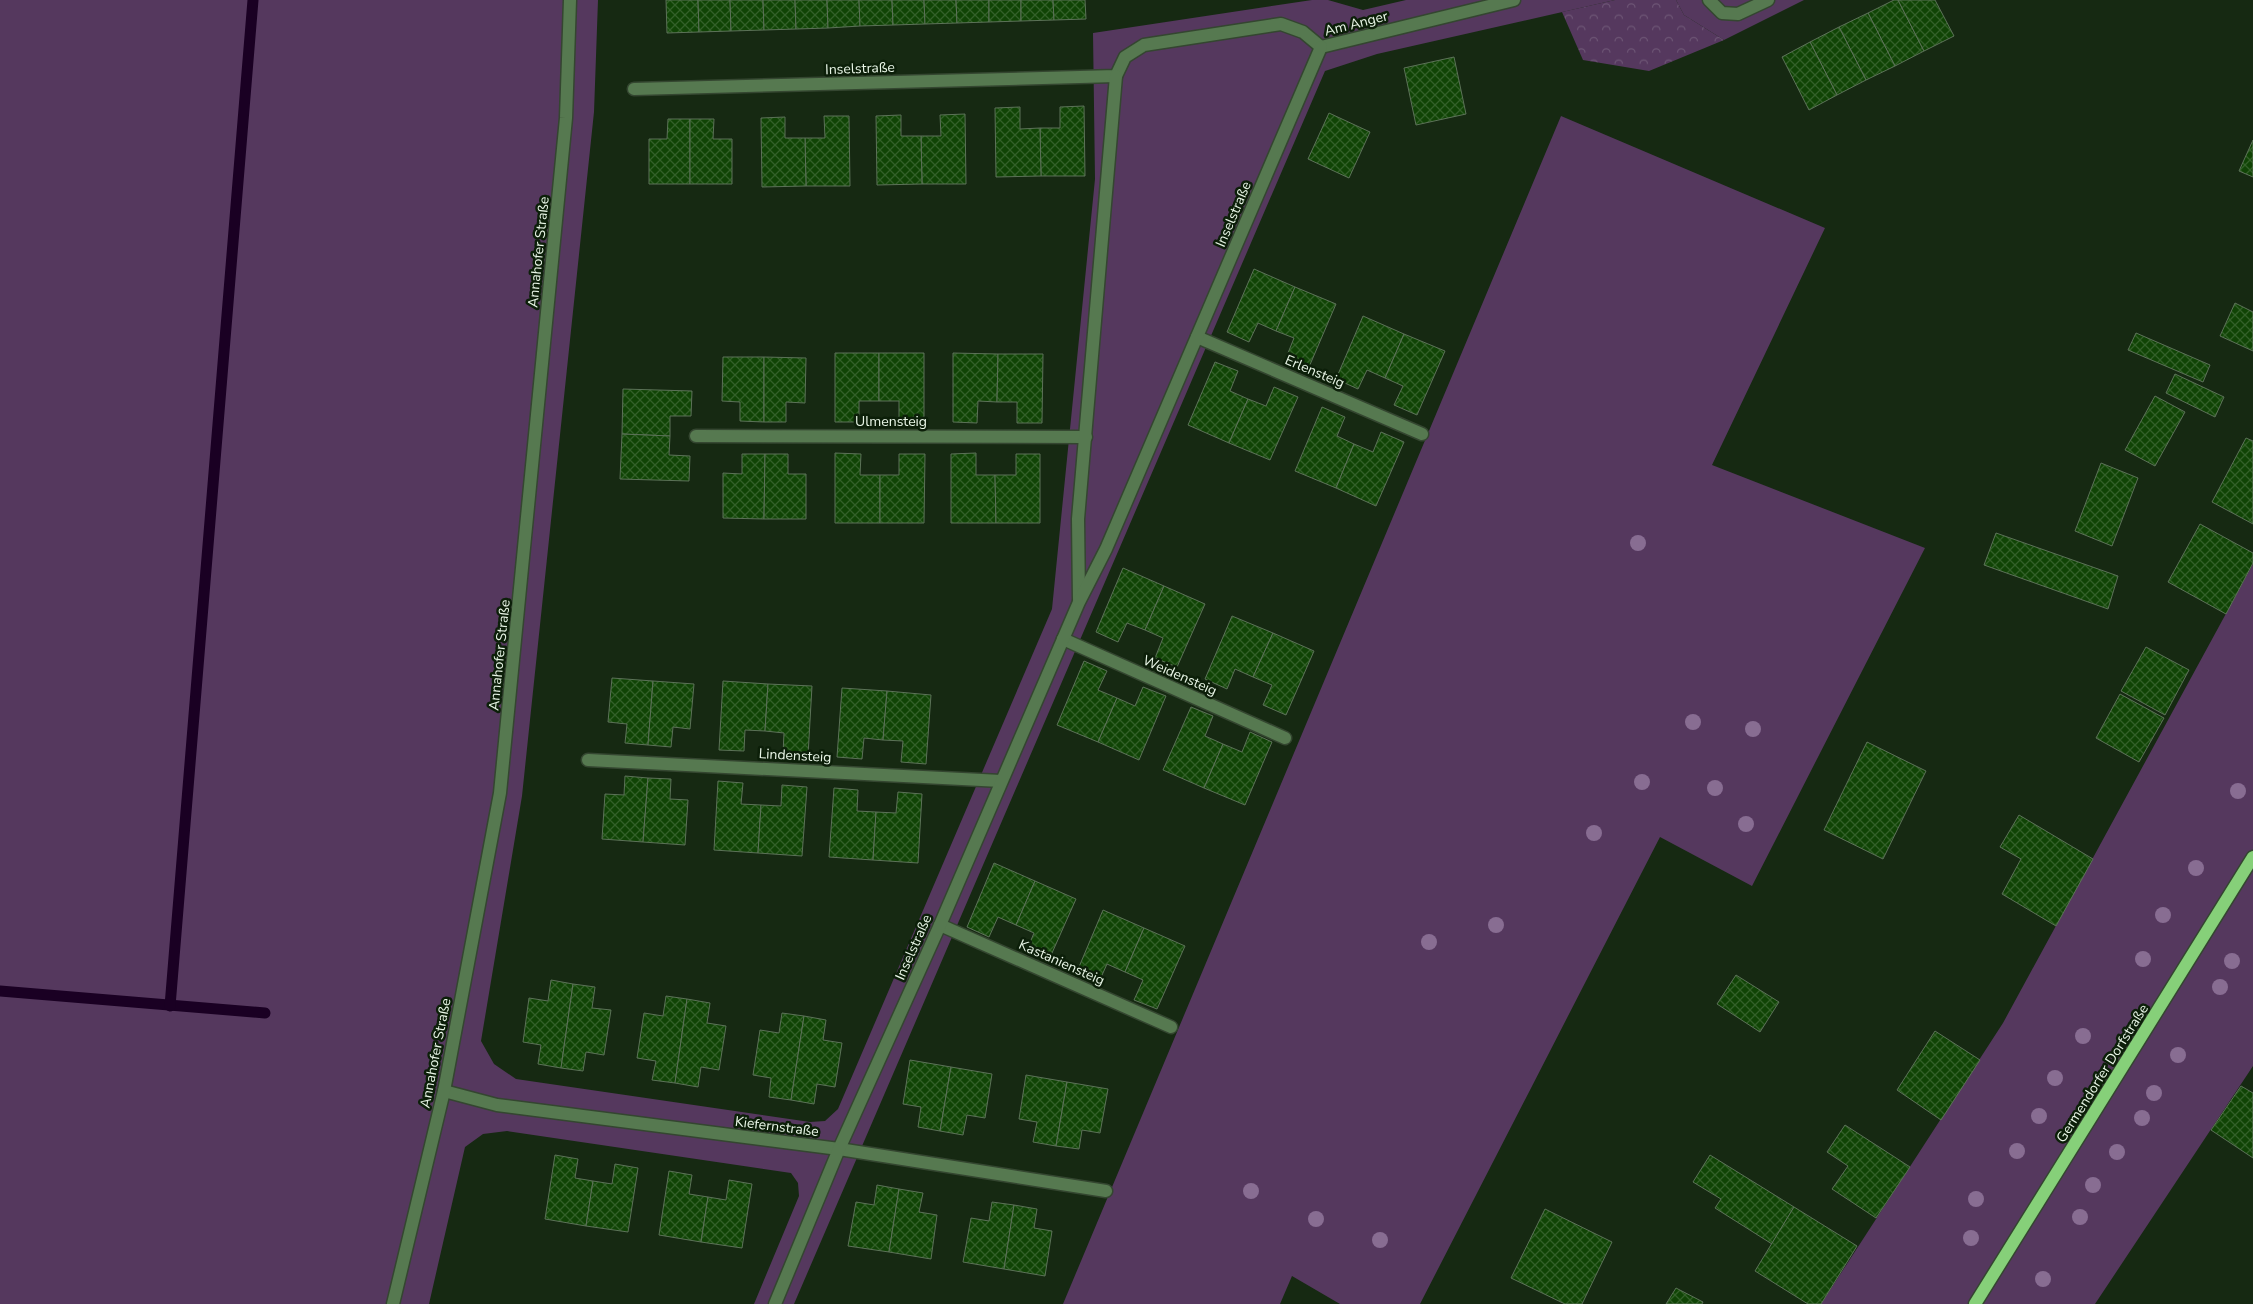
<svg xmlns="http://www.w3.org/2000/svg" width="2253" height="1304" font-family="'Nunito Sans',sans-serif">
	<defs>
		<pattern id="park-crowns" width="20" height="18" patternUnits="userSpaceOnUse" patternTransform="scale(1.25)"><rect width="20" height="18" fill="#55385e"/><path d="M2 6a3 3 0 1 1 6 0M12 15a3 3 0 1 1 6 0" fill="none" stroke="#6d5575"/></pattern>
		<pattern id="building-cross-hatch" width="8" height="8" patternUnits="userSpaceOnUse" patternTransform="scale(1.25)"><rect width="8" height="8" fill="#104405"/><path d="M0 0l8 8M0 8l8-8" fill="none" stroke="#336029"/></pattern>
	</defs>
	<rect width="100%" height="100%" fill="#162912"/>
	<g fill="#55385e">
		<path d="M 0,0 L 598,0 L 594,112 L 522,796 L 481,1041 L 494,1064 L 516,1079 L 810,1122 L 825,1121 L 838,1109 L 1052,609 L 1095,179 L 1093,33 L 1312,0 L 1328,0 L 1363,10 L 1406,0 L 1615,0 L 1377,54 L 1325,71 L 794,1304 L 754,1304 L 799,1196 L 798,1183 L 791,1173 L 507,1131 L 483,1134 L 465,1147 L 429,1304 L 0,1304 Z"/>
		<path d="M 1676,0 L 1804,0 L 1724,40 L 1684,15 Z"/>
		<path d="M 1561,116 L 1825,228 L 1712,465 L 1925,548 L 1752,886 L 1660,837 L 1420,1304 L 1340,1304 L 1292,1276 L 1280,1304 L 1063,1304 Z"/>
		<path d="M 2253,564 L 2253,1066 L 2095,1304 L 1821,1304 L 2003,1023 Z"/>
	</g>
	<path fill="url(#park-crowns)" d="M 1615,0 L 1676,0 L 1684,15 L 1724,40 L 1649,71 L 1583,60 L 1562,12 Z"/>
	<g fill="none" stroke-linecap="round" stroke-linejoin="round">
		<g stroke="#1a0023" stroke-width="11">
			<path d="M 0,991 L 265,1013"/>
			<path d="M 170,1006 L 253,0"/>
		</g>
	</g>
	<g fill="url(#building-cross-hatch)" stroke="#5c7258">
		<path d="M 666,0 L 698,0 L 699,32 L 667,33 Z"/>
		<path d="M 698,0 L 730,0 L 731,31 L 699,32 Z"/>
		<path d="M 730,0 L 763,0 L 764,30 L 731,31 Z"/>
		<path d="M 763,0 L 795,0 L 796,29 L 764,30 Z"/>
		<path d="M 795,0 L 827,0 L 828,28 L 796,29 Z"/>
		<path d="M 827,0 L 859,0 L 860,26 L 828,28 Z"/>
		<path d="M 859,0 L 892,0 L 893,25 L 860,26 Z"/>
		<path d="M 892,0 L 924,0 L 925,24 L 893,25 Z"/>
		<path d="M 924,0 L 956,0 L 957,23 L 925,24 Z"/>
		<path d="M 956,0 L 989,0 L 989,22 L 957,23 Z"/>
		<path d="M 989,0 L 1021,0 L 1021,21 L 989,22 Z"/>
		<path d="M 1021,0 L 1053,0 L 1054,20 L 1021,21 Z"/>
		<path d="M 1053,0 L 1085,0 L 1086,19 L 1054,20 Z"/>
		<path d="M 1894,0 L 1898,0 L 1924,51 L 1895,66 L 1868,13 Z"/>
		<path d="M 1898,0 L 1935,0 L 1954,36 L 1924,51 Z"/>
		<path d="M 1868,13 L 1895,66 L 1866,80 L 1839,27 Z"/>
		<path d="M 1839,27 L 1866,80 L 1837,95 L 1810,42 Z"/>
		<path d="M 1810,42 L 1837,95 L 1809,110 L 1782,57 Z"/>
		<path d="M 1454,57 L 1466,114 L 1416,125 L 1404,68 Z"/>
		<path d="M 1084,106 L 1085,176 L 1041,176 L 1040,128 L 1060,128 L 1060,107 Z"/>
		<path d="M 1020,107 L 1020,129 L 1040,128 L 1041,176 L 996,177 L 995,108 Z"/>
		<path d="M 1329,113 L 1370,132 L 1349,178 L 1308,159 Z"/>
		<path d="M 965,114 L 966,184 L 922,184 L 921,136 L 941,136 L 940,115 Z"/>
		<path d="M 901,115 L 901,136 L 921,136 L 922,184 L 877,185 L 876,116 Z"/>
		<path d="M 824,116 L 849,116 L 850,186 L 806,186 L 805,138 L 825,138 Z"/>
		<path d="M 785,117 L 785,138 L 805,138 L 806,186 L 762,187 L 761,118 Z"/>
		<path d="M 668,119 L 690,119 L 690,184 L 649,184 L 649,139 L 667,139 Z"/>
		<path d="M 690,119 L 714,119 L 713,139 L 732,139 L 732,184 L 690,184 Z"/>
		<path d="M 2253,140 L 2253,177 L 2239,171 Z"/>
		<path d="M 1254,269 L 1295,287 L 1276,331 L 1258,323 L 1249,342 L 1227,332 Z"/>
		<path d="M 1295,287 L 1336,304 L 1309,367 L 1286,358 L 1294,338 L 1276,331 Z"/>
		<path d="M 2235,303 L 2253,312 L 2253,351 L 2220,336 Z"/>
		<path d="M 1363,316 L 1404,334 L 1385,378 L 1367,370 L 1358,389 L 1336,379 Z"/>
		<path d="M 2136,333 L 2210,365 L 2203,382 L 2128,350 Z"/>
		<path d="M 1404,334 L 1445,351 L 1417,415 L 1394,405 L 1403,386 L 1385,378 Z"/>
		<path d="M 835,353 L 879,353 L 879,401 L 859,401 L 859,422 L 835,422 Z"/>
		<path d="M 879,353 L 924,353 L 924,423 L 899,422 L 899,401 L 879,401 Z"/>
		<path d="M 953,353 L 998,354 L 997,402 L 978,401 L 977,423 L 953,422 Z"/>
		<path d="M 998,354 L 1043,354 L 1042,423 L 1017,423 L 1017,402 L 997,402 Z"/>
		<path d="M 723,357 L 764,357 L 764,422 L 740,421 L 740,402 L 722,401 Z"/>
		<path d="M 764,357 L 806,358 L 805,403 L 786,402 L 786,422 L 764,422 Z"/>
		<path d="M 1215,362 L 1238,371 L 1230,391 L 1248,399 L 1229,443 L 1188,425 Z"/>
		<path d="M 2175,374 L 2224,397 L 2215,417 L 2166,393 Z"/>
		<path d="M 1274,387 L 1298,397 L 1270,460 L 1229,443 L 1248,399 L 1266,406 Z"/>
		<path d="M 623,389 L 692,391 L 691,416 L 670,416 L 670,436 L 622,434 Z"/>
		<path d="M 2155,396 L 2185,412 L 2155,466 L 2125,450 Z"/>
		<path d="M 1322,407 L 1345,417 L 1337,436 L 1354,444 L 1336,488 L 1295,471 Z"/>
		<path d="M 1381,432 L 1404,442 L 1376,506 L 1336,488 L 1354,444 L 1373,452 Z"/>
		<path d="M 622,434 L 670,436 L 669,455 L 690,456 L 689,481 L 620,479 Z"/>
		<path d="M 2246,438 L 2253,441 L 2253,524 L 2212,502 Z"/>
		<path d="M 835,453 L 861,454 L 860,475 L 880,475 L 880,523 L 835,523 Z"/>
		<path d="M 976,453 L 976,475 L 995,475 L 996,523 L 951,523 L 951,454 Z"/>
		<path d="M 742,454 L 765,454 L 764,519 L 723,518 L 723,473 L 742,474 Z"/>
		<path d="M 765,454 L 788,454 L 788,474 L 806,474 L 806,519 L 764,519 Z"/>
		<path d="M 899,454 L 925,454 L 924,523 L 880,523 L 880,475 L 899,475 Z"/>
		<path d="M 1016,454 L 1040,454 L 1040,523 L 996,523 L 995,475 L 1016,475 Z"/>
		<path d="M 2101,463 L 2138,478 L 2112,546 L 2075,531 Z"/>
		<path d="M 2200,524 L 2253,553 L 2253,563 L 2226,614 L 2168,582 Z"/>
		<path d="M 1996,533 L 2118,576 L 2108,609 L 1984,565 Z"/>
		<path d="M 1123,568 L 1164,586 L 1145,630 L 1127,623 L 1118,642 L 1096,632 Z"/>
		<path d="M 1164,586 L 1205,604 L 1177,667 L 1155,658 L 1163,638 L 1145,630 Z"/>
		<path d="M 1232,616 L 1273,633 L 1253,677 L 1235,669 L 1227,689 L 1205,679 Z"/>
		<path d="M 1273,633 L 1314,651 L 1286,715 L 1263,705 L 1272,685 L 1253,677 Z"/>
		<path d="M 2146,647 L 2189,670 L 2165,715 L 2121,691 Z"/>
		<path d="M 1084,661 L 1107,671 L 1098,690 L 1117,698 L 1098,742 L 1057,725 Z"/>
		<path d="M 612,678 L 653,681 L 648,745 L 625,743 L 627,724 L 608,722 Z"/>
		<path d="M 653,681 L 694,684 L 690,729 L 673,727 L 671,747 L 648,745 Z"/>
		<path d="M 723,681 L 768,684 L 765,731 L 745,730 L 744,751 L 719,750 Z"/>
		<path d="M 768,684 L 812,686 L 808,756 L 783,754 L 784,733 L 765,731 Z"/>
		<path d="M 1143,687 L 1166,696 L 1139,760 L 1098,742 L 1117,698 L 1135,706 Z"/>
		<path d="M 842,688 L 887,691 L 883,740 L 864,738 L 862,759 L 837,757 Z"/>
		<path d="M 887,691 L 931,695 L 926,764 L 901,762 L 903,741 L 883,740 Z"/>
		<path d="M 2120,694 L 2164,718 L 2139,762 L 2096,738 Z"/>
		<path d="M 1191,707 L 1213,716 L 1205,736 L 1223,744 L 1204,788 L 1163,770 Z"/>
		<path d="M 1250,732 L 1272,742 L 1245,805 L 1204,788 L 1223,744 L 1242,752 Z"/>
		<path d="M 1867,742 L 1926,771 L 1883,859 L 1824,830 Z"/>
		<path d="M 625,776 L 648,778 L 643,842 L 602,839 L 605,794 L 624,795 Z"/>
		<path d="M 648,778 L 671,779 L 670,799 L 688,800 L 685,845 L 643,842 Z"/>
		<path d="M 718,781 L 743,783 L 741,804 L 761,805 L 758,853 L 714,850 Z"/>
		<path d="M 782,785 L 807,787 L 802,856 L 758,853 L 761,805 L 781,806 Z"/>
		<path d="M 834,788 L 858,790 L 857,811 L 876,812 L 873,860 L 829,857 Z"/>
		<path d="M 898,792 L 922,794 L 918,863 L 873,860 L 876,812 L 896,813 Z"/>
		<path d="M 2019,815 L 2093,859 L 2056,926 L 2002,894 L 2021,859 L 2000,847 Z"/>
		<path d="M 994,863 L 1035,881 L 1016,925 L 998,917 L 989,937 L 967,927 Z"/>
		<path d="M 1035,881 L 1076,899 L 1048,962 L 1026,952 L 1034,933 L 1016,925 Z"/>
		<path d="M 1103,910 L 1144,928 L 1125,972 L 1107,964 L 1098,984 L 1076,974 Z"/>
		<path d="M 1144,928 L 1185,946 L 1157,1009 L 1134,1000 L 1143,980 L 1125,972 Z"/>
		<path d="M 1736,975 L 1779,1002 L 1760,1032 L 1717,1004 Z"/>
		<path d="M 551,980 L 573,984 L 561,1068 L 538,1064 L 541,1045 L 523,1042 L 529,998 L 548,1001 Z"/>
		<path d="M 573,984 L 595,987 L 592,1008 L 611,1010 L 604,1055 L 586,1052 L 583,1071 L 561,1068 Z"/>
		<path d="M 666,996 L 687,999 L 675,1083 L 652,1080 L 656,1061 L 637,1058 L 644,1013 L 663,1016 Z"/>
		<path d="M 687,999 L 710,1003 L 707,1023 L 726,1026 L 719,1070 L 701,1067 L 698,1087 L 675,1083 Z"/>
		<path d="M 782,1013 L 804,1016 L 791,1100 L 769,1097 L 771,1078 L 753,1075 L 760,1030 L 779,1033 Z"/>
		<path d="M 804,1016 L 826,1020 L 823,1040 L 842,1043 L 835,1087 L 817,1084 L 814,1104 L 791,1100 Z"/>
		<path d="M 1935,1031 L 1980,1060 L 1941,1120 L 1897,1090 Z"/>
		<path d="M 910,1060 L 951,1067 L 940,1131 L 918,1127 L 921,1107 L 903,1104 Z"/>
		<path d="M 951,1067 L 992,1074 L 985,1118 L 967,1115 L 963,1135 L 940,1131 Z"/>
		<path d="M 1026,1075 L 1067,1082 L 1056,1146 L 1033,1142 L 1037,1122 L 1019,1119 Z"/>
		<path d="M 1067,1082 L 1108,1089 L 1100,1133 L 1082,1130 L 1079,1149 L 1056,1146 Z"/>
		<path d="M 2241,1086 L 2253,1093 L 2253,1158 L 2211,1130 Z"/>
		<path d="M 1845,1125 L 1910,1167 L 1876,1218 L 1832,1189 L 1848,1166 L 1827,1152 Z"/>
		<path d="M 555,1155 L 578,1159 L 575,1178 L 593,1181 L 586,1226 L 545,1219 Z"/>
		<path d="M 1710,1155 L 1794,1207 L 1772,1244 L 1715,1208 L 1721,1199 L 1693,1182 Z"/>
		<path d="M 615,1164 L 638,1168 L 628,1232 L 586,1226 L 593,1181 L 612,1184 Z"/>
		<path d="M 669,1171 L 692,1175 L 689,1194 L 708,1197 L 701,1242 L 659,1235 Z"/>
		<path d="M 729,1180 L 752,1184 L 742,1248 L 701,1242 L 708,1197 L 726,1200 Z"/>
		<path d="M 877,1185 L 899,1189 L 889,1252 L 848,1246 L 856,1202 L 874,1205 Z"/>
		<path d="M 899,1189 L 923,1193 L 919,1212 L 937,1215 L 931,1259 L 889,1252 Z"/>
		<path d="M 992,1202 L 1014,1205 L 1004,1269 L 963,1262 L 971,1218 L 989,1221 Z"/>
		<path d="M 1014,1205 L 1037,1209 L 1034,1228 L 1052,1231 L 1045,1276 L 1004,1269 Z"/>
		<path d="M 1794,1207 L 1857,1246 L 1821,1304 L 1808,1304 L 1755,1271 Z"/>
		<path d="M 1545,1209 L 1612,1242 L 1582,1304 L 1565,1304 L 1511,1278 Z"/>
		<path d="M 1676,1288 L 1703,1302 L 1702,1304 L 1666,1304 Z"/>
	</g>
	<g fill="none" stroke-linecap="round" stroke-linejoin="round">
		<defs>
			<g id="minor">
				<path d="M 1709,0 L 1722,13 L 1738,14 L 1768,0"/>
				<path d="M 1321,47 L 1514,0"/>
				<path d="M 634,89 L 1116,76 L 1125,57 L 1144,45 L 1281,24 L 1303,32 L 1321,47"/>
				<path d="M 1197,337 L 1422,434"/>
				<path d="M 696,436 L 1086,437"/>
				<path d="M 1079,600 L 1078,519 L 1116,76"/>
				<path d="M 1063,639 L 1285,738"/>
				<path d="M 588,760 L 1001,781"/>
				<path d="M 940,925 L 1171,1027"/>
				<path d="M 444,1091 L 497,1105 L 839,1149 L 1106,1191"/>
				<path d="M 393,1304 L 444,1091 L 500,793 L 566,118 L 570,0"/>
				<path d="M 775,1304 L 839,1149 L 940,925 L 1079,602 L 1106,549 L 1321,47"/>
			</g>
			<path id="major" d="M 1975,1304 L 2253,857"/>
		</defs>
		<use href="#minor" stroke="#344630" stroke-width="15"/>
		<use href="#major" stroke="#344630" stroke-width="15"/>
		<use href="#minor" stroke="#567950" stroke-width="12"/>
		<use href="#major" stroke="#86d079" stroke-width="12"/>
	</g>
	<g fill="#886d92">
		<circle cx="1638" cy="543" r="8"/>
		<circle cx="1693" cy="722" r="8"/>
		<circle cx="1753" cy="729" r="8"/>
		<circle cx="1642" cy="782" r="8"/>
		<circle cx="1715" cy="788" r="8"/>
		<circle cx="2238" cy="791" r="8"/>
		<circle cx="1746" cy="824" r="8"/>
		<circle cx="1594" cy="833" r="8"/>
		<circle cx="2196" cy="868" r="8"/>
		<circle cx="2163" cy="915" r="8"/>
		<circle cx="1496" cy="925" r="8"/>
		<circle cx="1429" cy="942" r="8"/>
		<circle cx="2143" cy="959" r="8"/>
		<circle cx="2232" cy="961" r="8"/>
		<circle cx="2220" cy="987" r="8"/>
		<circle cx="2083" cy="1036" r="8"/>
		<circle cx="2178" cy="1055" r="8"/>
		<circle cx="2055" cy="1078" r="8"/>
		<circle cx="2154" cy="1093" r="8"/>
		<circle cx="2039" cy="1116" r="8"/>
		<circle cx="2142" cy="1118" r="8"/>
		<circle cx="2017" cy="1151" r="8"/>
		<circle cx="2117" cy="1152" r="8"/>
		<circle cx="2093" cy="1185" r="8"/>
		<circle cx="1251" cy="1191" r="8"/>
		<circle cx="1976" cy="1199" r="8"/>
		<circle cx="2080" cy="1217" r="8"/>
		<circle cx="1316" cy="1219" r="8"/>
		<circle cx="1971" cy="1238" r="8"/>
		<circle cx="1380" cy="1240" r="8"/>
		<circle cx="2043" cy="1279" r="8"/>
	</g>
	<g text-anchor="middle" stroke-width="5" stroke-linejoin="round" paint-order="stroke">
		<g font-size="14" fill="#e9f6e7" stroke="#0c1f09">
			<text transform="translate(1356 23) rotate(-14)" y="5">Am Anger</text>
			<text transform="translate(860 68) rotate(-2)" y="5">Inselstraße</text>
			<text transform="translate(1233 214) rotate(-67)" y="5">Inselstraße</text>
			<text transform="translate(538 252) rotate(-84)" y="5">Annahofer Straße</text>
			<text transform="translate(1315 371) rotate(23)" y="5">Erlensteig</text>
			<text x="891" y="426">Ulmensteig</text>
			<text transform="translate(499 655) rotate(-84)" y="5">Annahofer Straße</text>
			<text transform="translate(1180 675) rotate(24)" y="5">Weidensteig</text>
			<text transform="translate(795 755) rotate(3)" y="5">Lindensteig</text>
			<text transform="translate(913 947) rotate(-66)" y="5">Inselstraße</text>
			<text transform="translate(1062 962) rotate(24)" y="5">Kastaniensteig</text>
			<text transform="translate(435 1053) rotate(-79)" y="5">Annahofer Straße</text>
			<text transform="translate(2102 1073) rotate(-58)" y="5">Germendorfer Dorfstraße</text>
			<text transform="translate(777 1126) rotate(7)" y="5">Kiefernstraße</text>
		</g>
	</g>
</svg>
